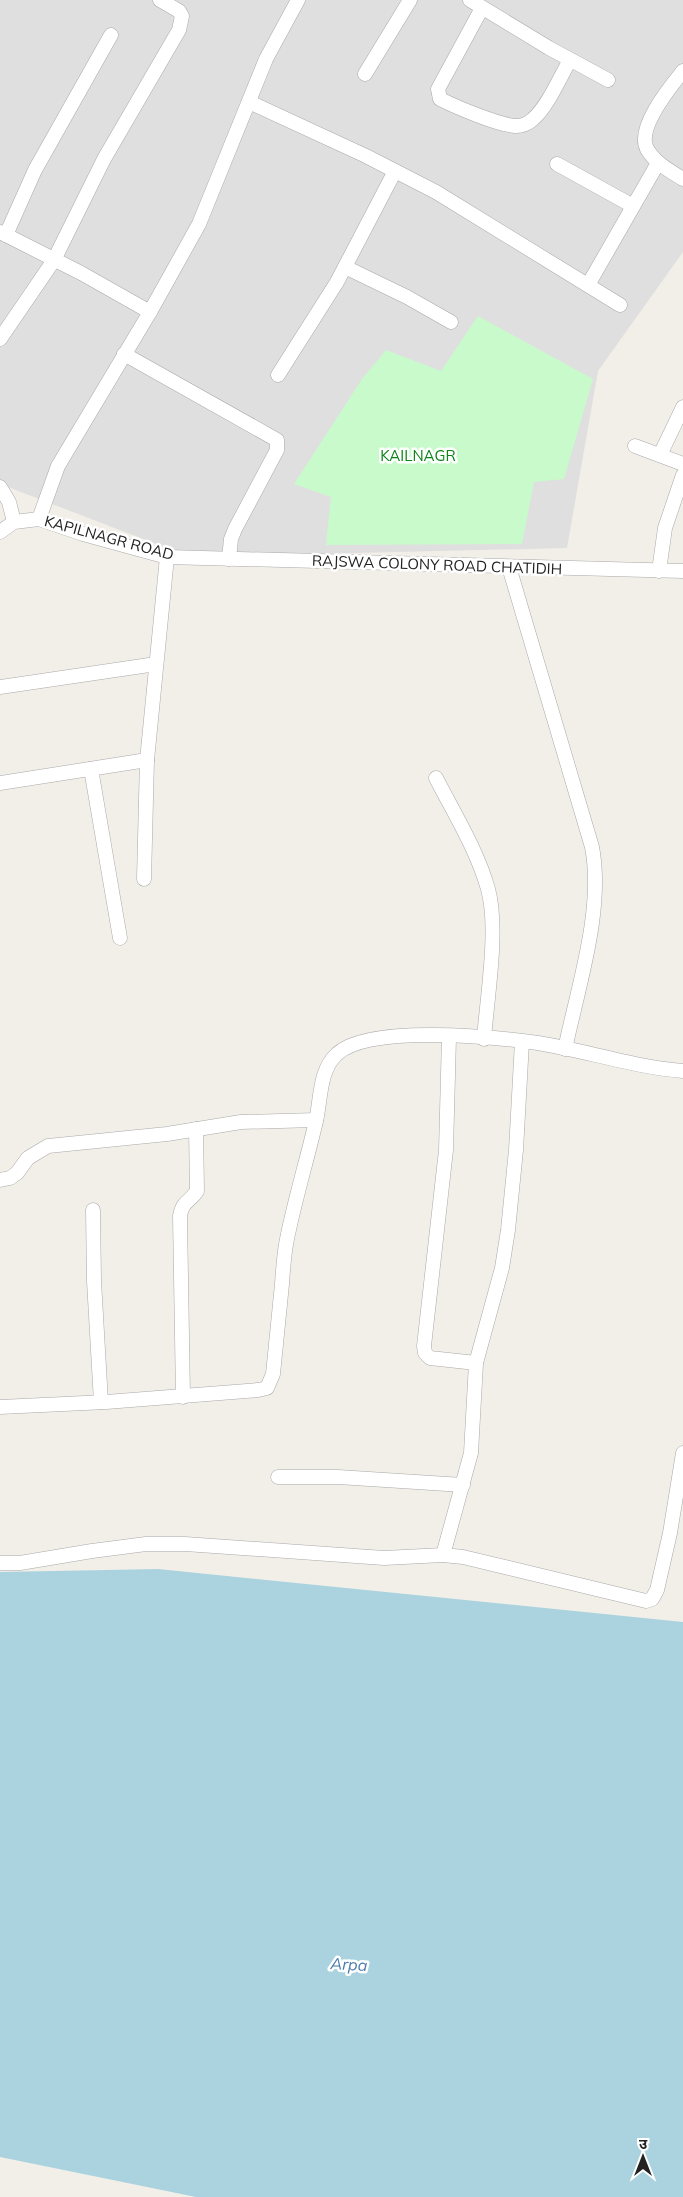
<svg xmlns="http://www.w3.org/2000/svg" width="683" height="2197" font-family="Mulish,'Noto Sans Devanagari',sans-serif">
	<rect width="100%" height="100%" fill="#f2efe9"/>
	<path fill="#e0dfdf" d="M 0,0 L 683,0 L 683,252 L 598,371 L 567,548 L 190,557 L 0,484 Z"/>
	<path fill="#c8facc" d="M 478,316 L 593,379 L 564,479 L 534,482 L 522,544 L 326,545 L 331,497 L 294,484 L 362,379 L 386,350 L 441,371 Z"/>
	<path fill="#aad3df" d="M 158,1569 L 683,1622 L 683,2197 L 196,2197 L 0,2157 L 0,1572 Z"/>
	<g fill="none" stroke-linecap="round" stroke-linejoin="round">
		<defs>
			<g id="minor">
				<path d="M 470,0 L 549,48 L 608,80"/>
				<path d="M 482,8 L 438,89 L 440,99 C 456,107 498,125 516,126 C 522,126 529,123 533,119 C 548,106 560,77 570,60"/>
				<path d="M 683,71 C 670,87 636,128 647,149 C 655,163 670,171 683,179"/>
				<path d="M 365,74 L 410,0"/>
				<path d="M 249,102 L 366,156 L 436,192 L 620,305"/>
				<path d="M 557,164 L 633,206"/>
				<path d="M 0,232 L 81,273 L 150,312"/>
				<path d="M 6,235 L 35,170 L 111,35"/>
				<path d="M 345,267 L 407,297 L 451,322"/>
				<path d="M 588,285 L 658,163"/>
				<path d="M 0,339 L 54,260 L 104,159 L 179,30 L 182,16 L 179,11 L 160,0"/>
				<path d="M 124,354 L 277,440 L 277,450 L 235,529 L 231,539 L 229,559"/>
				<path d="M 278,375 L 337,282 L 395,171"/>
				<path d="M 635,446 L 683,464"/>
				<path d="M 660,455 L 683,407"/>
				<path d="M 0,487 L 9,502 L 14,522"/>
				<path d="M 39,519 L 58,466 L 150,312 L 199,224 L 266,59 L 298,0"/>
				<path d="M 0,532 L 14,522 L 39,519 L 83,534 L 167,557 L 683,571"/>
				<path d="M 509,567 L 592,847 C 604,909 578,987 565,1049"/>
				<path d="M 659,571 L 665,528 L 683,475"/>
				<path d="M 0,687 L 156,664"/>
				<path d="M 91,769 L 120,938"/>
				<path d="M 436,778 C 455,815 477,850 488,889 C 499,929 487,997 484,1039"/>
				<path d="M 0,783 L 147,760"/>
				<path d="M 144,879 L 147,760 L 167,557"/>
				<path d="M 449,1037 L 446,1150 L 424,1346 L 425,1353 L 430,1358 L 476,1363"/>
				<path d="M 0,1180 L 10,1178 L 17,1173 L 28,1158 L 48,1146 L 167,1134 L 241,1122 L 316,1120"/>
				<path d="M 93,1210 L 94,1281 L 101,1402"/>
				<path d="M 183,1397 L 180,1216 C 183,1200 189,1203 197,1191 L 196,1129"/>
				<path d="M 0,1407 L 106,1402 L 258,1390 L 267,1388 L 273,1374 C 276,1344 279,1314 282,1284 C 283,1269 284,1253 287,1239 C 295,1199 307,1160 316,1121 C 321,1099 319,1070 337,1054 C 369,1024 495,1037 538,1043 C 587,1051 634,1067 683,1071"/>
				<path d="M 278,1477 L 338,1477 L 463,1485"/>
				<path d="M 443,1555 L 471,1453 L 476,1363 L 502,1268 L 508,1230 L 516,1150 L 522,1042"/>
				<path d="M 0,1563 L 20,1563 L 92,1551 L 146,1544 L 185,1544 L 384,1558 L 443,1555 L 463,1557 L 646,1601 L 652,1599 L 657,1590 L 670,1533 L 683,1453"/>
			</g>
		</defs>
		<use href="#minor" stroke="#a9a9a9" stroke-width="15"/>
		<use href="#minor" stroke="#fff" stroke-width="14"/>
	</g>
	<g text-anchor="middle" stroke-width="5" stroke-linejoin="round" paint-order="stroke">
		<g font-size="15" fill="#0c8416" stroke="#fff">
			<text x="418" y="461">KAILNAGR</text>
		</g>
		<g font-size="15" fill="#222" stroke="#fff">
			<text transform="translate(109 538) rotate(15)" y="5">KAPILNAGR ROAD</text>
			<text transform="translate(437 565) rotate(2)" y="5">RAJSWA COLONY ROAD CHATIDIH</text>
		</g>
		<g font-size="16" font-style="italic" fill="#4a7aab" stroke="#fff">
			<text transform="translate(349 1964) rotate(3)" y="6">Arpa</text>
		</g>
	</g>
	<g transform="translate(643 2157)" stroke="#ffffff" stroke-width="4" paint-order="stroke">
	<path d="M0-4L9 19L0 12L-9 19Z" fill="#222222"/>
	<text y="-8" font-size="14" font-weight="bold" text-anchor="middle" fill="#222222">उ</text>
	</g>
</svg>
